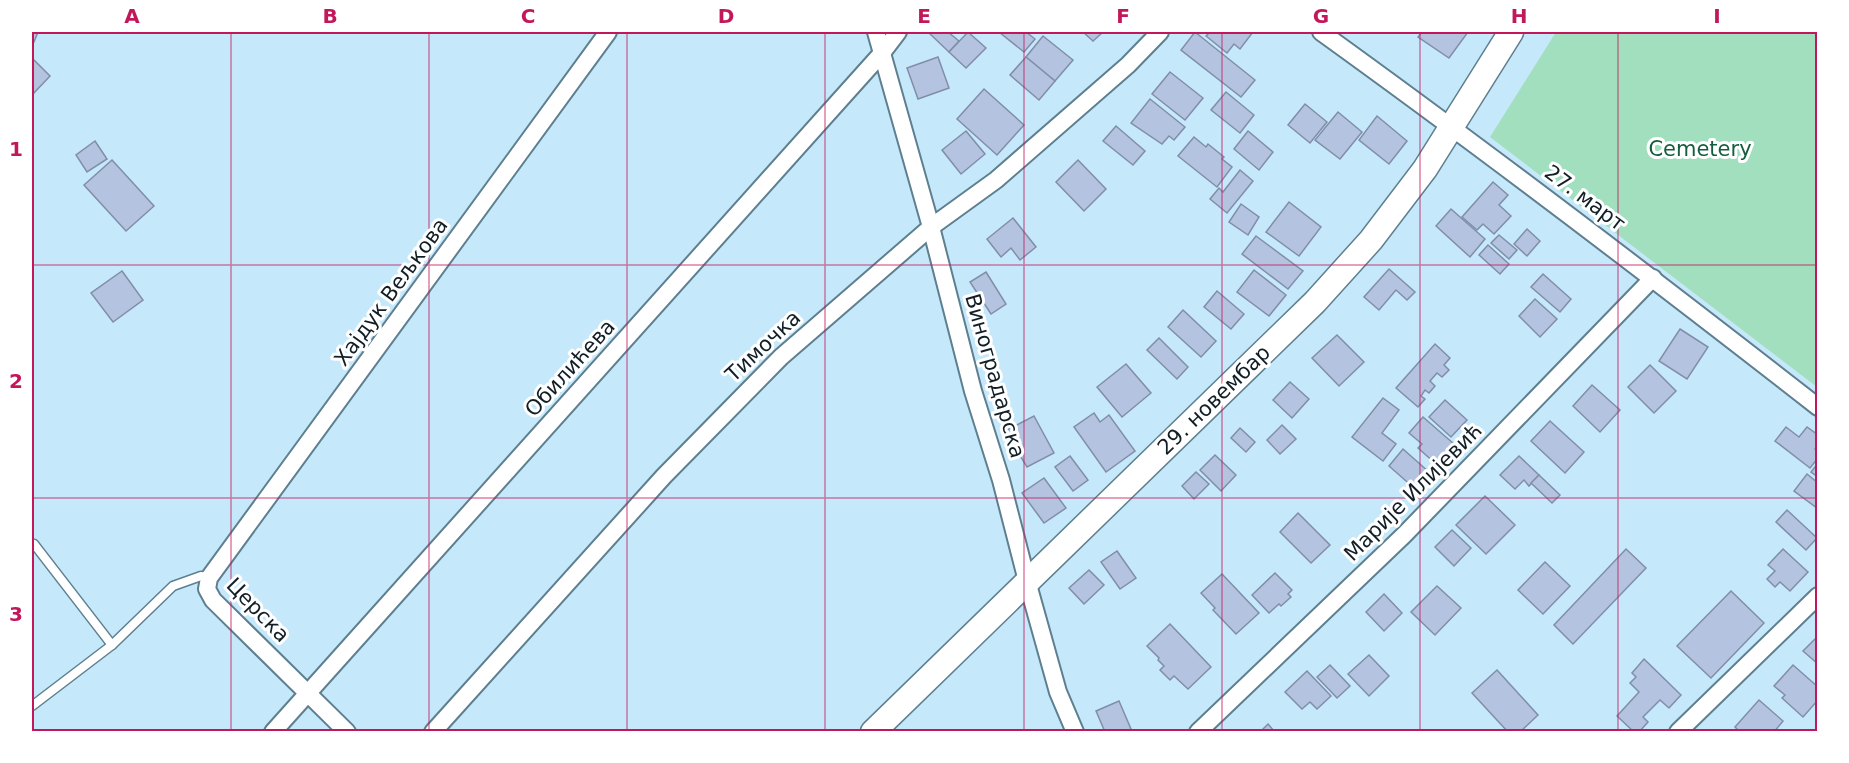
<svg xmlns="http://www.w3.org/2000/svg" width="1849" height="763" font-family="'DejaVu Sans',sans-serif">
	<rect width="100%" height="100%" fill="#c5e9fb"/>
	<path fill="#a2dfbf" d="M 1556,32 L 1817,32 L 1817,387 L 1490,137 Z"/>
	<g fill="#b4c3e0" stroke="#808eaa" stroke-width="1.5">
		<path d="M 32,32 L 38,32 L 34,42 L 32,41 Z"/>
		<path d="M 928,32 L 948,32 L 959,41 L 949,52 Z"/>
		<path d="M 968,32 L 986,48 L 966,68 L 949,52 Z"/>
		<path d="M 999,32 L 1026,32 L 1035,39 L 1024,52 Z"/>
		<path d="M 1083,32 L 1103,32 L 1093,41 Z"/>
		<path d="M 1195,32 L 1255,80 L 1241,97 L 1181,50 Z"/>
		<path d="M 1210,32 L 1253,32 L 1240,49 L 1234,44 L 1227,53 L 1206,36 Z"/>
		<path d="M 1422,32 L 1468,32 L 1449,58 L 1418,37 Z"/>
		<path d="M 1043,36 L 1073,60 L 1055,81 L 1026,57 Z"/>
		<path d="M 938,57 L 949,88 L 918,99 L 907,68 Z"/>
		<path d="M 1026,57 L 1055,81 L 1039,100 L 1010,75 Z"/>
		<path d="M 32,58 L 50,76 L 32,95 Z"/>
		<path d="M 1170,72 L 1203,98 L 1185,120 L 1152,94 Z"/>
		<path d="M 984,89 L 1024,125 L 997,155 L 957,119 Z"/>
		<path d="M 1226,92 L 1254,115 L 1240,133 L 1211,110 Z"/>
		<path d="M 1150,99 L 1185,127 L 1174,140 L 1169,136 L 1162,144 L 1131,123 Z"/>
		<path d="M 1305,104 L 1327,122 L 1310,143 L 1288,125 Z"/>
		<path d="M 1338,112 L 1362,132 L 1340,159 L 1315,140 Z"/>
		<path d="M 1377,116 L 1407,141 L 1389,164 L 1359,140 Z"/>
		<path d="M 1116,126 L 1145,151 L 1133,165 L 1103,141 Z"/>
		<path d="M 966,131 L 985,154 L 961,174 L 942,150 Z"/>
		<path d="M 1248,131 L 1273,152 L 1259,170 L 1234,149 Z"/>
		<path d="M 1194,137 L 1206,147 L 1208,144 L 1224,157 L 1222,159 L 1232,167 L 1217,187 L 1178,156 Z"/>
		<path d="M 95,141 L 107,159 L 87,172 L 76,155 Z"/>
		<path d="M 112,160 L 154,206 L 126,231 L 84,185 Z"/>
		<path d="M 1078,160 L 1106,189 L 1084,211 L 1056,182 Z"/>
		<path d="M 1240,170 L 1253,181 L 1227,213 L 1210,199 L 1219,188 L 1223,192 Z"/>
		<path d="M 1493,182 L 1508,195 L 1499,205 L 1511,216 L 1494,234 L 1483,224 L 1477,230 L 1462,217 Z"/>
		<path d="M 1289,202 L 1321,227 L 1299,256 L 1266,232 Z"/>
		<path d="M 1241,204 L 1259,217 L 1248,235 L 1229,222 Z"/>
		<path d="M 1451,209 L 1485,239 L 1470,257 L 1436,226 Z"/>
		<path d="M 1013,218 L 1036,247 L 1020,260 L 1011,248 L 1001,257 L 987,239 Z"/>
		<path d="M 1527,229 L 1540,241 L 1527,256 L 1514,244 Z"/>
		<path d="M 1499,235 L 1517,250 L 1509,259 L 1491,243 Z"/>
		<path d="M 1256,236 L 1303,271 L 1288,289 L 1242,254 Z"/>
		<path d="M 1488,245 L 1509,264 L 1500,274 L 1479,255 Z"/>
		<path d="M 1389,269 L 1415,292 L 1407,300 L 1396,290 L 1379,310 L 1364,297 Z"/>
		<path d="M 1254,270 L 1286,295 L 1269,316 L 1237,292 Z"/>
		<path d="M 122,271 L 143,300 L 113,322 L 91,293 Z"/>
		<path d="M 986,272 L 1006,304 L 991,314 L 970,282 Z"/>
		<path d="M 1543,274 L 1571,299 L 1560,312 L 1531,287 Z"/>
		<path d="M 1217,291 L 1244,314 L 1231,329 L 1204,307 Z"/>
		<path d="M 1535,299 L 1557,319 L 1540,337 L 1519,316 Z"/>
		<path d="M 1183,310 L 1216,341 L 1201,357 L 1168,327 Z"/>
		<path d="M 1680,329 L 1708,347 L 1687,379 L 1659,361 Z"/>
		<path d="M 1337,335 L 1364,362 L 1339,386 L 1312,358 Z"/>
		<path d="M 1159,338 L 1188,367 L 1177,379 L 1147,350 Z"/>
		<path d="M 1435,344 L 1450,358 L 1444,365 L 1449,370 L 1442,377 L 1437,373 L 1430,381 L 1435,386 L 1429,393 L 1425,390 L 1421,396 L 1425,399 L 1418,407 L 1396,388 Z"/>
		<path d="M 1126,364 L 1151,393 L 1122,417 L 1097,387 Z"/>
		<path d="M 1650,365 L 1676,391 L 1654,413 L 1628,387 Z"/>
		<path d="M 1290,382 L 1309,399 L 1292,418 L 1273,400 Z"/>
		<path d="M 1592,385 L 1620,410 L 1600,432 L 1573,406 Z"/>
		<path d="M 1383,398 L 1399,410 L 1382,433 L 1396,444 L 1383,461 L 1352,437 Z"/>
		<path d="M 1445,400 L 1467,420 L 1451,437 L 1429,417 Z"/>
		<path d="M 1094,413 L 1100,422 L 1109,415 L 1135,451 L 1106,472 L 1074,427 Z"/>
		<path d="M 1034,416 L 1054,453 L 1027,467 L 1005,431 Z"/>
		<path d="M 1423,417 L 1454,444 L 1436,464 L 1418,448 L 1422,444 L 1409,433 Z"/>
		<path d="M 1550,421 L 1584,452 L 1565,473 L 1531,441 Z"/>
		<path d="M 1282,425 L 1296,439 L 1280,454 L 1267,440 Z"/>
		<path d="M 1786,427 L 1799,437 L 1807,427 L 1818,435 L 1818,447 L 1815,449 L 1818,451 L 1818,458 L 1810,468 L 1775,441 Z"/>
		<path d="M 1240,428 L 1255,442 L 1246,452 L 1231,438 Z"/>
		<path d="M 1403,449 L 1429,472 L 1414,488 L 1389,466 Z"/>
		<path d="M 1215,455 L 1236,475 L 1221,491 L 1200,470 Z"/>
		<path d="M 1070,456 L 1088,480 L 1073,491 L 1055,467 Z"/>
		<path d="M 1519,456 L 1539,475 L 1529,486 L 1524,480 L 1515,489 L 1500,475 Z"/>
		<path d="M 1818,463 L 1818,477 L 1811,472 Z"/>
		<path d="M 1196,472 L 1209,484 L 1194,499 L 1182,486 Z"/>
		<path d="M 1807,474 L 1818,483 L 1817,508 L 1794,491 Z"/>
		<path d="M 1539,475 L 1560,495 L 1552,503 L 1531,483 Z"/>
		<path d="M 1044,478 L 1066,508 L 1044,523 L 1022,493 Z"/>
		<path d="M 1485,496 L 1515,525 L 1486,554 L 1456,525 Z"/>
		<path d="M 1787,510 L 1817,538 L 1806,550 L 1776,522 Z"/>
		<path d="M 1298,513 L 1330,545 L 1311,563 L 1280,532 Z"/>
		<path d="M 1452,530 L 1471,548 L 1454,566 L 1435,547 Z"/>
		<path d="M 1626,549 L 1646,568 L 1573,644 L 1554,625 Z"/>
		<path d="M 1783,549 L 1808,572 L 1790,591 L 1780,582 L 1775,587 L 1767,579 L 1775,571 L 1768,565 Z"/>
		<path d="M 1117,551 L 1136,578 L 1120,589 L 1101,562 Z"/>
		<path d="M 1545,562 L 1570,586 L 1543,614 L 1518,590 Z"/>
		<path d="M 1089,570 L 1104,585 L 1084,604 L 1069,588 Z"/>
		<path d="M 1275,573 L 1292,590 L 1288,594 L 1291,597 L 1281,606 L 1279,604 L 1269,613 L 1252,595 Z"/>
		<path d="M 1222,574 L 1259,613 L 1236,634 L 1213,610 L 1215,608 L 1201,593 Z"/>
		<path d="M 1437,586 L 1461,608 L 1435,635 L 1411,612 Z"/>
		<path d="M 1731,591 L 1764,623 L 1711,678 L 1677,646 Z"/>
		<path d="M 1384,594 L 1402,613 L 1384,631 L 1366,612 Z"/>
		<path d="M 1170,624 L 1211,667 L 1188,689 L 1174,676 L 1170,680 L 1160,670 L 1164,666 L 1158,660 L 1159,658 L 1147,646 Z"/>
		<path d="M 1818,636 L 1818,664 L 1803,651 Z"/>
		<path d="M 1369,655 L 1389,676 L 1369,696 L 1348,674 Z"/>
		<path d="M 1644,659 L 1681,695 L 1669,708 L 1660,700 L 1643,717 L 1648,722 L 1639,732 L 1634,732 L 1617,716 L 1639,692 L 1630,683 L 1636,677 L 1632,673 Z"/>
		<path d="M 1330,665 L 1350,686 L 1337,698 L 1317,677 Z"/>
		<path d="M 1793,665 L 1818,687 L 1818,700 L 1803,717 L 1782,698 L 1785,695 L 1774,686 Z"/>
		<path d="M 1497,670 L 1538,715 L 1520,732 L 1508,732 L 1472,693 Z"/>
		<path d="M 1307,671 L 1331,696 L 1317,709 L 1310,702 L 1302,709 L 1285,692 Z"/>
		<path d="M 1759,700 L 1783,721 L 1774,732 L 1740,732 L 1735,727 Z"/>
		<path d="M 1119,701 L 1131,729 L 1125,732 L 1105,732 L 1096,711 Z"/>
		<path d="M 1268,724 L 1275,732 L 1260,732 Z"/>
	</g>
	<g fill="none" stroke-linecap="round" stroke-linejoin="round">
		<defs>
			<g id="service">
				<path d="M 34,544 L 112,645"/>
				<path d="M 32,706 L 112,645 L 173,586 L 201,576 L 209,578"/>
			</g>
			<g id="minor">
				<path d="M 876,32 L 931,227 L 973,391 L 1001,480 L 1027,581 L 1058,692 L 1075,732"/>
				<path d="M 1321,32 C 1489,153 1654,279 1818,407"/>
				<path d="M 273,732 L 882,53 L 898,32"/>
				<path d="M 347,732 L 213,600 L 207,589 L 209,578 L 608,32"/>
				<path d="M 433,732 L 664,476 L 781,357 L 931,227 L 996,180 L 1128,65 L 1160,32"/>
				<path d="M 1198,732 L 1404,535 L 1653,278"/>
				<path d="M 1678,732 L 1818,596"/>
			</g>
			<path id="secondary" d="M 873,732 L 1315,302 L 1371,240 L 1425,169 L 1511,32"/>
		</defs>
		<use href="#service" stroke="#5e7f8f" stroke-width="11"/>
		<use href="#minor" stroke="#5e7f8f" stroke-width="20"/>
		<use href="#secondary" stroke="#5e7f8f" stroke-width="27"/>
		<use href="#service" stroke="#fff" stroke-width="8"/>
		<use href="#minor" stroke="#fff" stroke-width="16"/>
		<use href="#secondary" stroke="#fff" stroke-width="24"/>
	</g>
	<path fill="none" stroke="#c2185b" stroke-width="1.5" stroke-opacity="0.55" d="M 231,32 L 231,732M 429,32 L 429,732M 627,32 L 627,732M 825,32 L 825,732M 1024,32 L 1024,732M 1222,32 L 1222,732M 1420,32 L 1420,732M 1618,32 L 1618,732M 32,265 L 1818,265M 32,498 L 1818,498"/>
	<g text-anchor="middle" stroke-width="6" stroke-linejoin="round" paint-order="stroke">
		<g font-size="21" fill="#165d40" stroke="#fff">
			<text x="1700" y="156">Cemetery</text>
		</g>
		<g font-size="21" fill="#111e25" stroke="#fff">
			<text transform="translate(1585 198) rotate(37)" y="7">27. март</text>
			<text transform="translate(391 292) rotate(-54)" y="7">Хајдук Вељкова</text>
			<text transform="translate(763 346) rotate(-43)" y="7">Тимочка</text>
			<text transform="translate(570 368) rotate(-48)" y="7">Обилићева</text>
			<text transform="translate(995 376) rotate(74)" y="7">Виноградарска</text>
			<text transform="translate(1214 400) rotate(-44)" y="7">29. новембар</text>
			<text transform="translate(1413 492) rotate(-45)" y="7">Марије Илијевић</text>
			<text transform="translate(258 610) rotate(46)" y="7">Церска</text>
		</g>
	</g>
	<rect width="1849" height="763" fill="none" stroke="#ffffff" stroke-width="66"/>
	<rect x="33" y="33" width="1783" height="697" fill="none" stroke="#c2185b" stroke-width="2"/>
	<g font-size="20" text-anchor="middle" font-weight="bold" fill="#c2185b">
		<text x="132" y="23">A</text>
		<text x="330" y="23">B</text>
		<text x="528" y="23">C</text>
		<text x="726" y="23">D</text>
		<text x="924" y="23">E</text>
		<text x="1123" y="23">F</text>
		<text x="1321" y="23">G</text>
		<text x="1519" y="23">H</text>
		<text x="1717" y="23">I</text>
		<text x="16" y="156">1</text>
		<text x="16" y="388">2</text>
		<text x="16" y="621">3</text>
	</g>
</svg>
